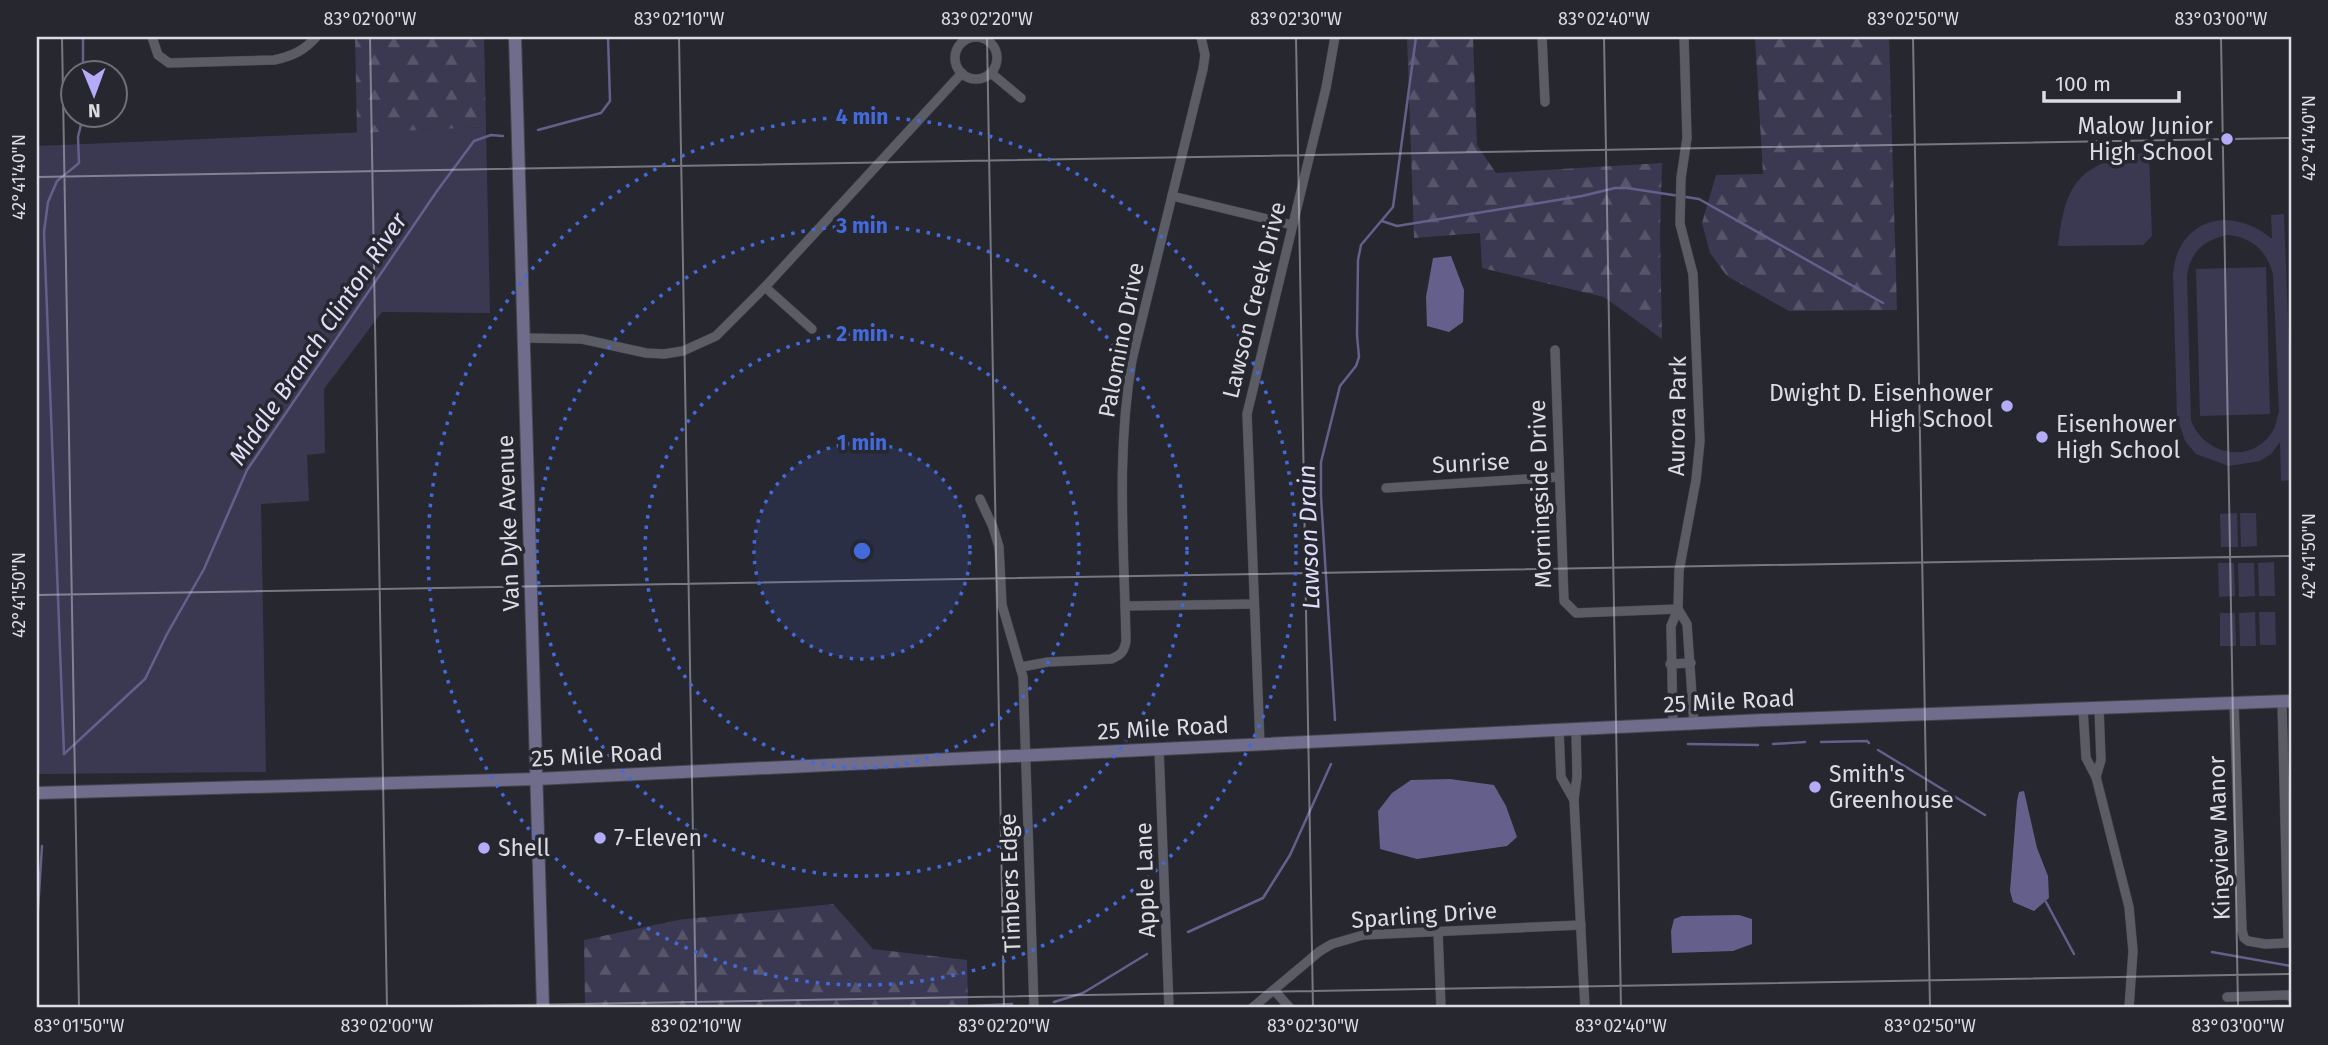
<svg xmlns="http://www.w3.org/2000/svg" width="2328" height="1045" font-family="'Fira Sans',sans-serif">
	<defs>
		<pattern id="forest-firs" width="22" height="20" patternUnits="userSpaceOnUse" patternTransform="scale(1.75)"><rect width="22" height="20" fill="#3b3951"/><path d="M5 1l3.5 6h-7zM16 11l3.5 6h-7z" fill="#57556a"/></pattern>
	</defs>
	<rect width="100%" height="100%" fill="#272730"/>
	<g fill="#3b3951" fill-rule="evenodd">
		<path d="M 486,127 L 490,313 L 382,312 L 324,389 L 325,453 L 307,455 L 309,501 L 261,504 L 266,772 L 37,774 L 37,146 Z"/>
		<path d="M 2149,152 L 2152,236 L 2143,245 L 2058,246 C 2065,178 2083,162 2149,152 Z"/>
		<path d="M 2284,214 L 2291,401 L 2291,480 L 2281,481 L 2280,442 L 2271,454 L 2260,461 L 2229,466 L 2196,454 L 2185,441 L 2177,417 L 2173,274 C 2174,267 2175,259 2178,252 C 2196,211 2242,213 2272,239 L 2271,215 ZM 2227,235 C 2252,237 2266,250 2273,274 L 2279,412 C 2277,417 2276,424 2274,429 C 2255,465 2204,457 2191,420 L 2187,276 C 2190,252 2204,240 2227,235 Z"/>
		<path d="M 2266,267 L 2270,414 L 2200,416 L 2196,269 Z"/>
		<path d="M 2237,513 L 2238,547 L 2221,547 L 2220,514 Z"/>
		<path d="M 2240,513 L 2256,513 L 2257,546 L 2241,547 Z"/>
		<path d="M 2274,562 L 2275,596 L 2259,596 L 2258,563 Z"/>
		<path d="M 2218,563 L 2234,563 L 2235,596 L 2219,597 Z"/>
		<path d="M 2238,563 L 2254,563 L 2255,596 L 2239,597 Z"/>
		<path d="M 2255,612 L 2256,646 L 2240,646 L 2239,613 Z"/>
		<path d="M 2259,612 L 2275,612 L 2276,645 L 2260,645 Z"/>
		<path d="M 2220,613 L 2235,613 L 2236,646 L 2220,646 Z"/>
	</g>
	<g fill="url(#forest-firs)">
		<path d="M 355,37 L 484,37 L 486,127 L 357,133 Z"/>
		<path d="M 1407,37 L 1473,37 L 1477,145 L 1496,173 L 1662,163 L 1660,232 L 1662,339 L 1604,297 L 1482,268 L 1480,233 L 1414,238 Z"/>
		<path d="M 1755,37 L 1889,37 L 1897,310 L 1789,311 L 1727,276 L 1710,253 L 1702,223 L 1716,175 L 1763,174 Z"/>
		<path d="M 833,904 L 873,949 L 967,960 L 968,1008 L 585,1008 L 584,940 L 678,920 Z"/>
	</g>
	<g fill="#64608b">
		<path d="M 1451,256 L 1464,290 L 1463,322 L 1449,332 L 1427,326 L 1426,297 L 1433,258 Z"/>
		<path d="M 1450,779 L 1494,785 L 1506,806 L 1517,837 L 1507,846 L 1417,859 L 1380,849 L 1378,811 L 1392,793 L 1411,780 Z"/>
		<path d="M 2024,791 L 2037,848 L 2048,876 L 2049,898 L 2034,911 L 2013,902 L 2010,891 L 2017,801 L 2019,792 Z"/>
		<path d="M 1739,915 L 1752,919 L 1752,944 L 1733,951 L 1672,953 L 1671,931 L 1674,919 L 1682,916 Z"/>
	</g>
	<g fill="none" stroke-linecap="round" stroke-linejoin="round">
		<g stroke="#64608b" stroke-width="2.5">
			<path d="M 83,37 L 83,74"/>
			<path d="M 538,130 L 601,113 L 610,101 L 608,37"/>
			<path d="M 1382,221 L 1397,226 L 1582,196 L 1615,188 L 1627,188 L 1699,199 L 1883,303"/>
			<path d="M 1335,720 L 1321,497 L 1321,462 L 1340,386 L 1356,366 L 1359,357 L 1357,335 L 1358,260 L 1361,245 L 1393,207 L 1416,37"/>
			<path d="M 1821,742 L 1867,741 L 1869,743"/>
			<path d="M 1688,744 L 1758,745"/>
			<path d="M 1773,744 L 1805,742"/>
			<path d="M 1878,750 L 1985,815"/>
			<path d="M 64,754 L 145,679 L 167,634 L 204,569 L 247,470 L 437,191 L 474,141 L 491,135 L 503,136"/>
			<path d="M 64,754 L 44,232 L 48,202 L 57,181 L 79,163 L 78,137 L 83,116"/>
			<path d="M 2046,902 L 2074,954"/>
			<path d="M 37,925 L 42,846"/>
			<path d="M 1188,932 L 1263,898 L 1290,855 L 1331,764"/>
			<path d="M 2212,952 L 2291,966"/>
			<path d="M 1054,1002 L 1083,993 L 1147,954"/>
			<path d="M 934,1008 L 1012,1004"/>
		</g>
		<defs>
			<g id="street">
				<path d="M 152,37 L 158,55 L 169,63 L 274,60 C 292,56 304,51 316,37"/>
				<path d="M 1542,37 L 1545,102"/>
				<circle cx="976" cy="58" r="21"/>
				<path d="M 991,73 L 1021,98"/>
				<path d="M 1172,196 L 1292,225"/>
				<path d="M 765,287 L 812,329"/>
				<path d="M 524,338 L 582,339 L 646,353 L 664,354 L 683,351 L 716,336 L 765,287 L 962,73"/>
				<path d="M 1555,350 L 1564,601 L 1576,613 L 1678,609"/>
				<path d="M 1386,488 L 1558,477"/>
				<path d="M 980,499 L 993,527 L 999,547 L 1002,605 L 1023,677 L 1034,1008"/>
				<path d="M 1125,606 L 1254,604"/>
				<path d="M 1678,609 L 1687,624 L 1694,724"/>
				<path d="M 1670,664 L 1691,663"/>
				<path d="M 1021,667 L 1048,662 L 1111,659 C 1121,655 1124,652 1126,641 C 1124,544 1116,456 1132,360 L 1203,69 L 1205,55 L 1201,37"/>
				<path d="M 2234,703 L 2242,930 L 2244,938 L 2248,941 L 2265,944 L 2287,943 L 2288,939 L 2282,701"/>
				<path d="M 2083,708 L 2086,758 L 2096,777 L 2101,760 L 2099,708"/>
				<path d="M 1673,725 L 1671,626 L 1678,609 L 1679,571 L 1696,480 L 1700,441 L 1693,274 L 1680,224 L 1681,178 L 1687,138 L 1684,37"/>
				<path d="M 1559,730 L 1561,777 L 1574,800"/>
				<path d="M 1576,730 L 1577,776 L 1574,800 L 1585,1008"/>
				<path d="M 1260,744 L 1247,414 L 1326,88 L 1335,37"/>
				<path d="M 1159,749 L 1169,1008"/>
				<path d="M 2096,777 L 2129,907 L 2133,951 L 2129,1008"/>
				<path d="M 1438,932 L 1441,1008"/>
				<path d="M 1274,990 L 1290,1008"/>
				<path d="M 2227,997 L 2288,995 L 2291,997"/>
				<path d="M 1252,1008 L 1320,951 L 1332,944 L 1363,935 L 1581,925"/>
			</g>
			<g id="secondary">
				<path d="M 515,37 L 543,1008"/>
				<path d="M 37,793 L 536,779 L 1764,720 L 2291,701"/>
			</g>
		</defs>
		<use href="#street" stroke="#45454d" stroke-width="10"/>
		<use href="#secondary" stroke="#45454d" stroke-width="14"/>
		<use href="#street" stroke="#5c5c67" stroke-width="9"/>
		<use href="#secondary" stroke="#706d8c" stroke-width="12"/>
	</g>
	<path fill="none" stroke="#dcdce2" stroke-width="2" stroke-opacity="0.45" d="M 62,37 L 79,1008M 370,37 L 387,1008M 679,37 L 696,1008M 987,37 L 1004,1008M 1296,37 L 1313,1008M 1604,37 L 1621,1008M 1913,37 L 1930,1008M 2221,37 L 2238,1008M 37,177 L 2291,138M 37,595 L 2291,556M 345,1008 L 2291,974"/>
	<circle cx="862" cy="551" r="108" fill="#436ada" fill-opacity=".12"/>
	<g fill="none" stroke="#436ada" stroke-width="3.5" stroke-dasharray="3.5 7">
		<circle cx="862" cy="551" r="108"/>
		<circle cx="862" cy="551" r="217"/>
		<circle cx="862" cy="551" r="325"/>
		<circle cx="862" cy="551" r="434"/>
	</g>
	<g fill="#b4acf9" stroke="#272730" stroke-width="2.5">
		<circle cx="2227" cy="139" r="7"/>
		<circle cx="2007" cy="406" r="7"/>
		<circle cx="2042" cy="437" r="7"/>
		<circle cx="1815" cy="787" r="7"/>
		<circle cx="600" cy="838" r="7"/>
		<circle cx="484" cy="848" r="7"/>
	</g>
	<g text-anchor="middle" stroke-width="7" stroke-linejoin="round" paint-order="stroke">
		<g font-size="23" fill="#dcdce2" stroke="#272730" text-anchor="start">
			<text x="2213" y="134" text-anchor="end">Malow Junior<tspan x="2213" dy="26">High School</tspan></text>
			<text x="1993" y="401" text-anchor="end">Dwight D. Eisenhower<tspan x="1993" dy="26">High School</tspan></text>
			<text x="2056" y="432">Eisenhower<tspan x="2056" dy="26">High School</tspan></text>
			<text x="1829" y="782">Smith's<tspan x="1829" dy="26">Greenhouse</tspan></text>
			<text x="614" y="846">7-Eleven</text>
			<text x="498" y="856">Shell</text>
		</g>
		<g font-size="23" fill="#dcdce2" stroke="#272730">
			<text transform="translate(1254 300) rotate(-76)" y="8">Lawson Creek Drive</text>
			<text transform="translate(1121 340) rotate(-79)" y="8">Palomino Drive</text>
			<text transform="translate(1677 416) rotate(-89)" y="8">Aurora Park</text>
			<text transform="translate(1471 463) rotate(-3)" y="8">Sunrise</text>
			<text transform="translate(1540 494) rotate(-92)" y="8">Morningside Drive</text>
			<text transform="translate(508 523) rotate(-92)" y="8">Van Dyke Avenue</text>
			<text transform="translate(1729 701) rotate(-3)" y="8">25 Mile Road</text>
			<text transform="translate(1163 728) rotate(-3)" y="8">25 Mile Road</text>
			<text transform="translate(597 755) rotate(-3)" y="8">25 Mile Road</text>
			<text transform="translate(2219 838) rotate(-92)" y="8">Kingview Manor</text>
			<text transform="translate(1145 880) rotate(-92)" y="8">Apple Lane</text>
			<text transform="translate(1010 883) rotate(-92)" y="8">Timbers Edge</text>
			<text transform="translate(1424 915) rotate(-4)" y="8">Sparling Drive</text>
		</g>
		<g font-size="24" font-style="italic" fill="#e0dffb" stroke="#272730">
			<text transform="translate(318 339) rotate(-56)" y="8">Middle Branch Clinton River</text>
			<text transform="translate(1309 537) rotate(-92)" y="8">Lawson Drain</text>
		</g>
	</g>
	<circle cx="862" cy="551" r="10" fill="#436ada" stroke="#272730" stroke-width="3.5"/>
	<g font-size="21" text-anchor="middle" font-weight="bold" fill="#436ada" stroke="#272730" stroke-width="7" stroke-linejoin="round" paint-order="stroke">
		<text x="862" y="124">4 min</text>
		<text x="862" y="233">3 min</text>
		<text x="862" y="341">2 min</text>
		<text x="862" y="450">1 min</text>
	</g>
	<rect width="2328" height="1045" fill="none" stroke="#272730" stroke-width="77"/>
	<g transform="translate(94 94) rotate(179)"><circle r="33" fill="#272730" stroke="#6f6f77" stroke-width="2"/>
	<path d="M0-5L12 26L0 18L-12 26Z" fill="#b4acf9"/>
	<text y="-10" font-size="19" font-weight="bold" text-anchor="middle" fill="#dcdce2">N</text>
	</g>
	<path d="M2044 91v10h135v-10" fill="none" stroke="#dcdce2" stroke-width="3.5"/>
	<text x="2055" y="91" font-size="21" fill="#dcdce2" stroke="#272730" stroke-width="5" paint-order="stroke">100 m</text>
	<rect x="38" y="38" width="2252" height="968" fill="none" stroke="#dcdce2" stroke-width="2.5"/>
	<g font-size="18" text-anchor="middle" fill="#dcdce2">
		<text x="370" y="25">83°02'00"W</text>
		<text x="679" y="25">83°02'10"W</text>
		<text x="987" y="25">83°02'20"W</text>
		<text x="1296" y="25">83°02'30"W</text>
		<text x="1604" y="25">83°02'40"W</text>
		<text x="1913" y="25">83°02'50"W</text>
		<text x="2221" y="25">83°03'00"W</text>
		<text transform="translate(2309 138) rotate(-90)" y="6">42°41'40"N</text>
		<text transform="translate(19 177) rotate(-90)" y="6">42°41'40"N</text>
		<text transform="translate(2309 556) rotate(-90)" y="6">42°41'50"N</text>
		<text transform="translate(19 595) rotate(-90)" y="6">42°41'50"N</text>
		<text x="79" y="1032">83°01'50"W</text>
		<text x="387" y="1032">83°02'00"W</text>
		<text x="696" y="1032">83°02'10"W</text>
		<text x="1004" y="1032">83°02'20"W</text>
		<text x="1313" y="1032">83°02'30"W</text>
		<text x="1621" y="1032">83°02'40"W</text>
		<text x="1930" y="1032">83°02'50"W</text>
		<text x="2238" y="1032">83°03'00"W</text>
	</g>
</svg>
